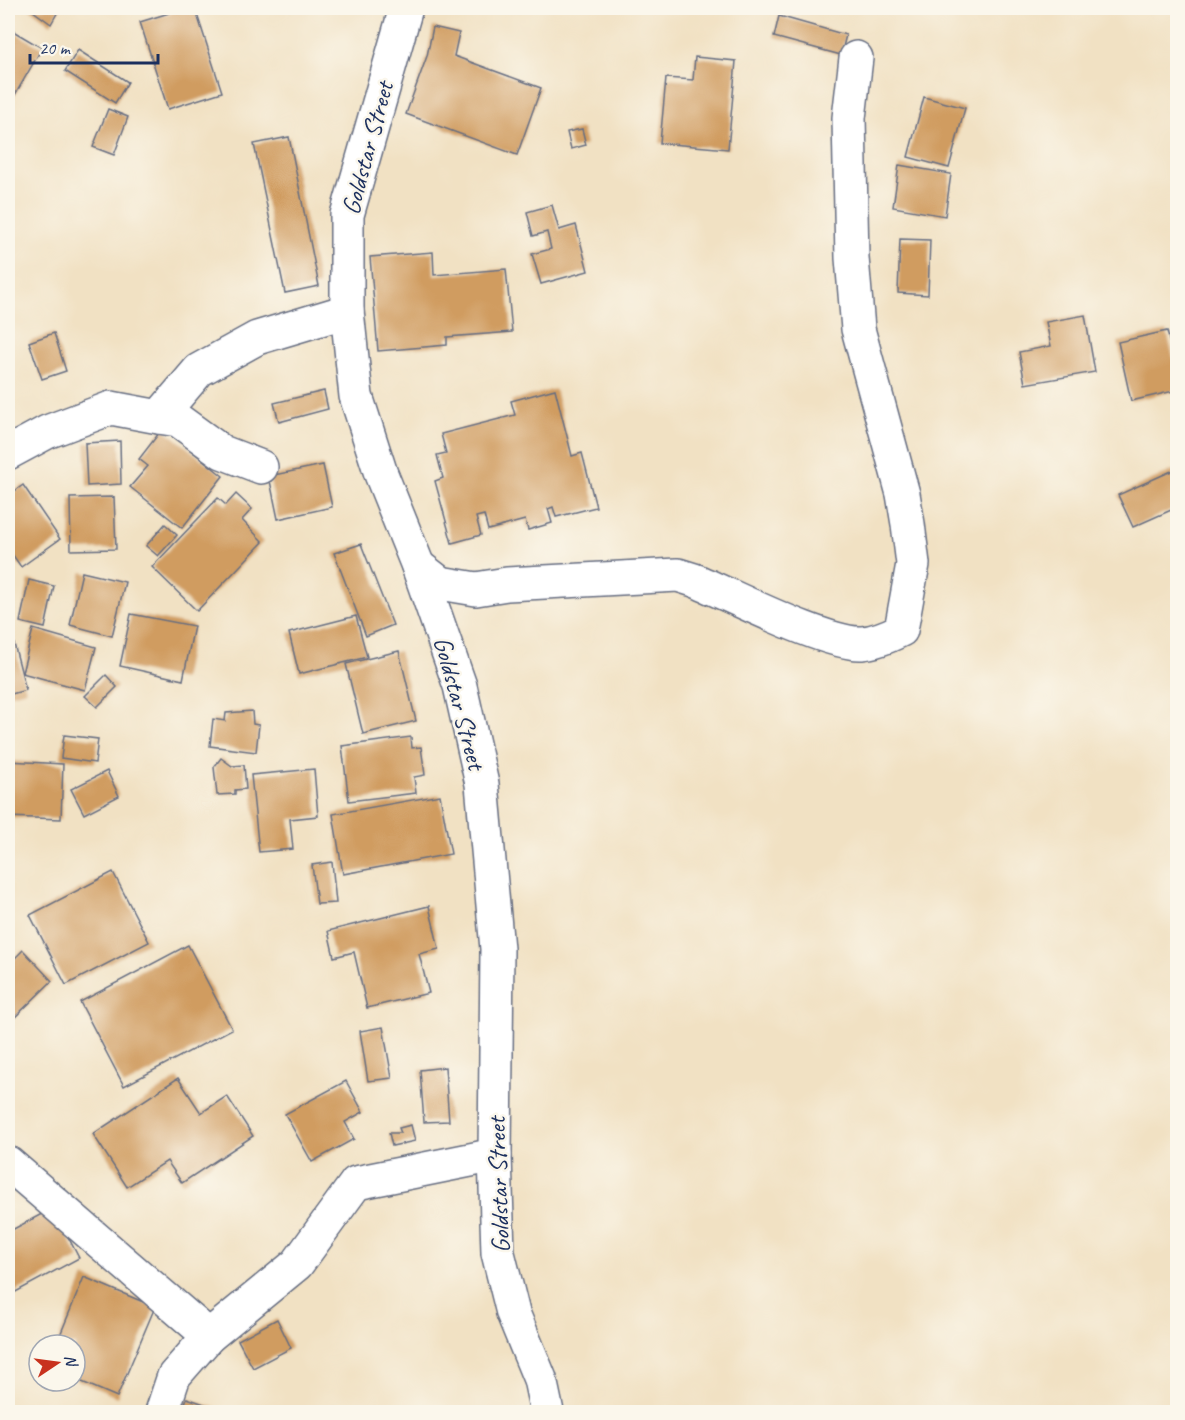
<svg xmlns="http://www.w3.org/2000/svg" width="1185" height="1420" font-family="Caveat,sans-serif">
	<rect width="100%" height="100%" fill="#fbf7ec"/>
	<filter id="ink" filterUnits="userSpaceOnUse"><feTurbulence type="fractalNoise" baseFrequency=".0167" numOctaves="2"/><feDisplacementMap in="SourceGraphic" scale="12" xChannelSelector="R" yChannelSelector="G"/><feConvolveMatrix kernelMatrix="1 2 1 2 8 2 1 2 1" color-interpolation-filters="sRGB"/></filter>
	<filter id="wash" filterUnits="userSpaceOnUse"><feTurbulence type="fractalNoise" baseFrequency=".008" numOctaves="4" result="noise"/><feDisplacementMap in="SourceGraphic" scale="24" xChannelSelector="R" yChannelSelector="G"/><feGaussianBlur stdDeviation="1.35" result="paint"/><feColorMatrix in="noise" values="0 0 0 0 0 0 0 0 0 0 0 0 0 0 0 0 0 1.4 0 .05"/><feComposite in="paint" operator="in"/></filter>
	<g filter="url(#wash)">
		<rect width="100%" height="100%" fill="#f1e1c3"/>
		<g id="blocks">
			<g fill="#d09c60">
				<path d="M 29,8 L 60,8 L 51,24 Z"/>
				<path d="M 185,8 L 195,8 L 222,92 L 168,109 L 140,22 Z"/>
				<path d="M 779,16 L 846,35 L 841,55 L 774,37 Z"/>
				<path d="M 433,27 L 459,33 L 454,56 L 541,88 L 517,155 L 406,114 L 427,56 Z"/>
				<path d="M 8,28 L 42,48 L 8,107 Z"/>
				<path d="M 78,50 L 128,82 L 115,103 L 65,71 Z"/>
				<path d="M 695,57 L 736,61 L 728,149 L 660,143 L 666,78 L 693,80 Z"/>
				<path d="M 924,97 L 965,108 L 949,168 L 908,157 Z"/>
				<path d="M 108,109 L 128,117 L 114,155 L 93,147 Z"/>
				<path d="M 582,129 L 586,145 L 571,149 L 567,132 Z"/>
				<path d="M 289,137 L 319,286 L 285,293 L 254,144 Z"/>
				<path d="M 899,165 L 951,174 L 945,216 L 893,207 Z"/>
				<path d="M 552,205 L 559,230 L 576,225 L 588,271 L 541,284 L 532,254 L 551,249 L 547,232 L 533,236 L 527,212 Z"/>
				<path d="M 900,239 L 930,240 L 928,295 L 898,293 Z"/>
				<path d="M 433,252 L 434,275 L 506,269 L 512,332 L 447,337 L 447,345 L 378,351 L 370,257 Z"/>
				<path d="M 1085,315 L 1095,372 L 1025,384 L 1019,352 L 1051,346 L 1046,322 Z"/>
				<path d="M 1167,331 L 1178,377 L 1178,390 L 1131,401 L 1118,342 Z"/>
				<path d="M 54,333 L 66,371 L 42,379 L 29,342 Z"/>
				<path d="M 555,389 L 572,456 L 582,453 L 596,507 L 556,517 L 553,507 L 548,509 L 552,523 L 528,530 L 525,520 L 488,530 L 484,515 L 476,517 L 481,535 L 452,543 L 435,481 L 443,478 L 437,455 L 446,453 L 441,434 L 515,415 L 511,401 Z"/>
				<path d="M 324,391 L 328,409 L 279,422 L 274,403 Z"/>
				<path d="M 163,428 L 223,476 L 182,528 L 130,487 L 148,466 L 139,459 Z"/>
				<path d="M 120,441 L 121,484 L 87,486 L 85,443 Z"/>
				<path d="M 323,465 L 332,507 L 278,519 L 269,476 Z"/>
				<path d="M 1176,469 L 1178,507 L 1133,527 L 1118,495 Z"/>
				<path d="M 23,485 L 60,539 L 21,567 L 8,548 L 8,496 Z"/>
				<path d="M 236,494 L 252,509 L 242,520 L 263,542 L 197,611 L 152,567 L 218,498 L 226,505 Z"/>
				<path d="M 114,497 L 116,549 L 71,550 L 70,498 Z"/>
				<path d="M 165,524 L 177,535 L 158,556 L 146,546 Z"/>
				<path d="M 361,544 L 393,625 L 366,636 L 334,553 Z"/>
				<path d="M 9,563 L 13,600 L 8,601 L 8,564 Z"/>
				<path d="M 82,572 L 125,582 L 112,636 L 70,625 Z"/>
				<path d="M 29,580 L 54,586 L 45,628 L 20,622 Z"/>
				<path d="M 131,614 L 194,626 L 183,680 L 120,666 Z"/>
				<path d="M 356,616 L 367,657 L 299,674 L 289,633 Z"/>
				<path d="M 33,629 L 96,647 L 85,690 L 22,673 Z"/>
				<path d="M 12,636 L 26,690 L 8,695 L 8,637 Z"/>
				<path d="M 399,651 L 416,721 L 363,734 L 346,664 Z"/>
				<path d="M 106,675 L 117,687 L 97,707 L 85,696 Z"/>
				<path d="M 252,711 L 253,724 L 259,725 L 256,752 L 210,746 L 213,719 L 225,721 L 226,713 Z"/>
				<path d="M 64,735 L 98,739 L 95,763 L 61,758 Z"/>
				<path d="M 411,737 L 412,748 L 421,747 L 425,775 L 414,777 L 416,793 L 349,801 L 342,746 Z"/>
				<path d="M 221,758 L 232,766 L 244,765 L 246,789 L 235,790 L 235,794 L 217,795 L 214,767 Z"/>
				<path d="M 8,761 L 63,764 L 61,819 L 8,817 Z"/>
				<path d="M 314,769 L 318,816 L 290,819 L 293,849 L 259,852 L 251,775 Z"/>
				<path d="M 107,771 L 119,796 L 84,814 L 71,789 Z"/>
				<path d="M 440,795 L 451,854 L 343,874 L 333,814 Z"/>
				<path d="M 332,862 L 336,903 L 317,904 L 312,865 Z"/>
				<path d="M 113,872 L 149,942 L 66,985 L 30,915 Z"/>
				<path d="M 429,906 L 439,949 L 419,954 L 429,993 L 367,1008 L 354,952 L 334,957 L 328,931 Z"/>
				<path d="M 188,945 L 232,1029 L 124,1086 L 80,1002 Z"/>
				<path d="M 23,950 L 52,981 L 14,1018 L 8,1010 L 8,965 Z"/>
				<path d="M 383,1027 L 392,1078 L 368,1081 L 360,1031 Z"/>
				<path d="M 445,1067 L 449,1121 L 424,1122 L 420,1070 Z"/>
				<path d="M 178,1078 L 201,1113 L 227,1096 L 253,1136 L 182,1183 L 167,1161 L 127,1187 L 93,1134 Z"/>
				<path d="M 346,1081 L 363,1112 L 345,1122 L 354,1139 L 312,1162 L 285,1114 Z"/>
				<path d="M 411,1125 L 415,1141 L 392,1146 L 389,1133 L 401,1133 L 399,1128 Z"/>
				<path d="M 53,1208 L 79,1258 L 10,1295 L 8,1232 Z"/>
				<path d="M 84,1277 L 155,1307 L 117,1397 L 75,1379 L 75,1345 L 56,1345 Z"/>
				<path d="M 277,1319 L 291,1348 L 253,1368 L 238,1340 Z"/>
				<path d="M 187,1398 L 227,1412 L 182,1412 Z"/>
			</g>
		</g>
	</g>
	<g filter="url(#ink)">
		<use href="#blocks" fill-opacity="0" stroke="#666d81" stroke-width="1.5"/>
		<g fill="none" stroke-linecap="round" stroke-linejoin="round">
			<defs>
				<g id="street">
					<path d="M 406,8 L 347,215 L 347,311 L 356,396 L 381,474 L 418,566 L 460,686 L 482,784 L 497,949 L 495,1155 L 498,1253 L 513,1313 L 540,1379 L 547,1412"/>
					<path d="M 159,417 L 178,420 L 222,452 L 261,467"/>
					<path d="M 8,453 L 47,432 L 111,408 L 159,417 L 199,370 L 257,338 L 347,311"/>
					<path d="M 418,566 L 440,583 L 476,589 L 507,584 L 678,575 L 694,580 C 731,595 827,645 862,643 C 876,642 889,636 901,630 L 913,564 L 908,524 L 903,494 L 858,329 L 852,258 L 849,118 L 856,58"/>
					<path d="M 8,1163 L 209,1336"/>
					<path d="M 162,1412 L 174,1376 L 209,1336 L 297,1264 L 356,1183 L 495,1155"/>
				</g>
			</defs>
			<use href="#street" stroke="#666d81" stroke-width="36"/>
			<use href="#street" stroke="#fff" stroke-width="33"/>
		</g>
	</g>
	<g text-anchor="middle" stroke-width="5" stroke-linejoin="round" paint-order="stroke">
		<g font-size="26" fill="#1b2f5e" stroke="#fbf7ec">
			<text transform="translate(367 148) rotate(-75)" y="9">Goldstar Street</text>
			<text transform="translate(460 703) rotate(75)" y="9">Goldstar Street</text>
			<text transform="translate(498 1185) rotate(-92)" y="9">Goldstar Street</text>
		</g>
	</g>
	<rect width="1185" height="1420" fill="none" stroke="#fbf7ec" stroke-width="30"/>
	<g transform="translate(57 1363) rotate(77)"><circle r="28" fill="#fbf7ec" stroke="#a1a7b3" stroke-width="1.5"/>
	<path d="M0-4.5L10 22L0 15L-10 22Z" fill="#c8321e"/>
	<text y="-9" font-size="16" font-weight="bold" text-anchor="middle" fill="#1b2f5e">N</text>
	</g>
	<path d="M30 54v9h128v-9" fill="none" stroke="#1b2f5e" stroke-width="3"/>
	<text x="39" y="54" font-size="18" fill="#1b2f5e" stroke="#fbf7ec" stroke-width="4.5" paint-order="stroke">20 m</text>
</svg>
